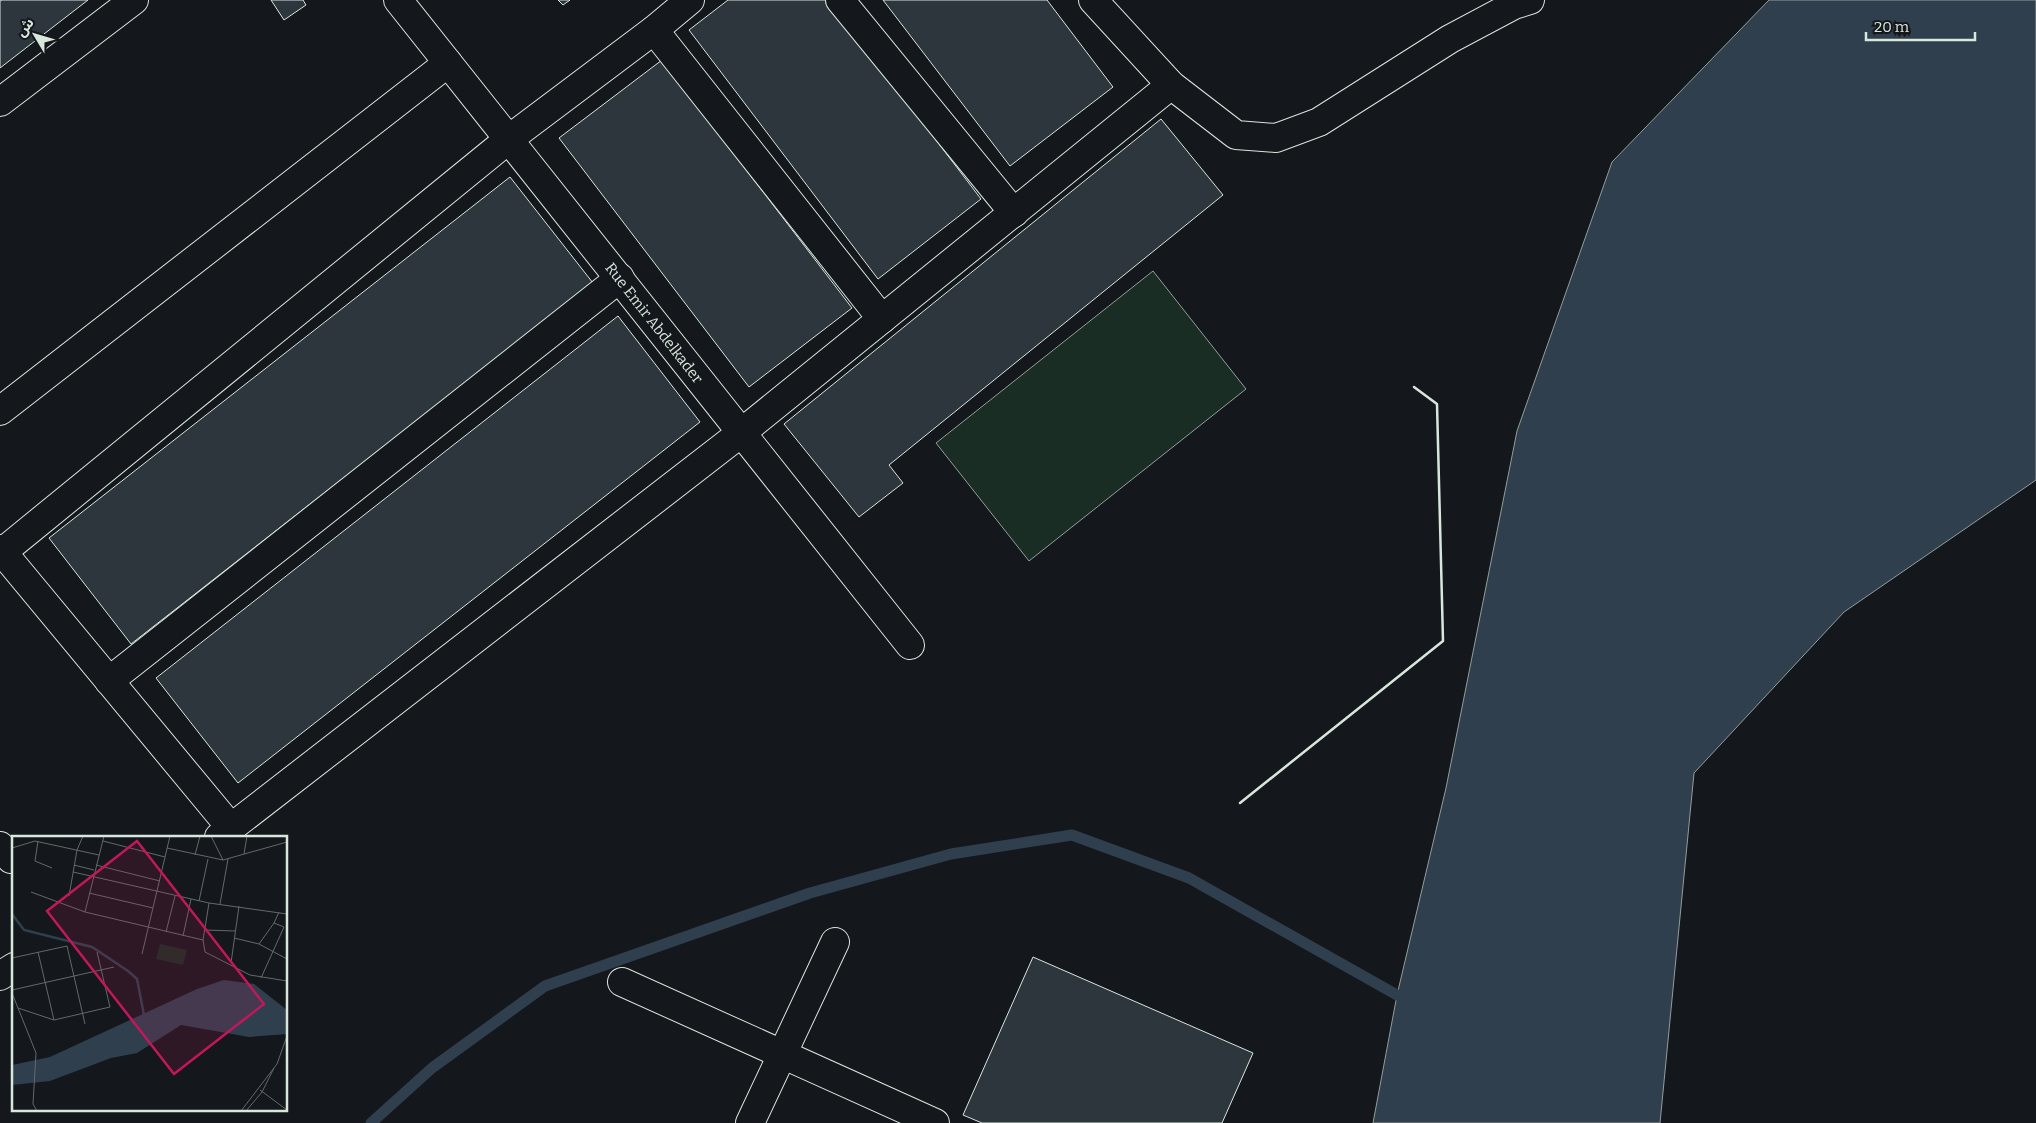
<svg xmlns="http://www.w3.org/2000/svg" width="2036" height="1123" font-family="Bitter,'Noto Sans Arabic',serif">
	<rect width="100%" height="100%" fill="#14181c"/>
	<path fill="#1a2d24" stroke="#939e99" d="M 1153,271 L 1246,389 L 1029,561 L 936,443 Z"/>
	<path fill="#2f3f4d" stroke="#939e99" d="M 1769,0 L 2036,0 L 2036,480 L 1844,612 L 1694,773 L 1660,1123 L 1373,1123 L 1397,995 L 1446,788 L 1517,431 L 1612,162 Z"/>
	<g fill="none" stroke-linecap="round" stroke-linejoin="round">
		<path stroke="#2f3f4d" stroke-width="11" d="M 371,1123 L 432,1068 L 545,986 L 810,893 L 951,854 L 1072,835 L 1189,878 L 1397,995"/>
	</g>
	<g fill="#2c363c" stroke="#d8e6dc">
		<path d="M 2,0 L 88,0 L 0,68 L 0,1 Z"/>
		<path d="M 271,0 L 303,0 L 306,5 L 284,20 Z"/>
		<path d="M 558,0 L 570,0 L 563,5 Z"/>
		<path d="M 728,0 L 829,0 L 981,199 L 878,279 L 689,30 Z"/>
		<path d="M 883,0 L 1047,0 L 1113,87 L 1010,166 Z"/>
		<path d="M 662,60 L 852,308 L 749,387 L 559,138 Z"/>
		<path d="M 1161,119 L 1223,195 L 889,465 L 903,483 L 859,517 L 784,424 Z"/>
		<path d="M 510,177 L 593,283 L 131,644 L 49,538 Z"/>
		<path d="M 618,316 L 700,422 L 238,783 L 156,678 Z"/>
		<path d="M 1033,957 L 1253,1053 L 1222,1123 L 982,1123 L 963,1115 Z"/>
	</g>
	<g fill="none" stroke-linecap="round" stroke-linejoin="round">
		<defs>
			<g id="street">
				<path d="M 398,0 L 910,645"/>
				<path d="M 840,0 L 1014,213"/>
				<path d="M 1093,0 L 1171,85 L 1236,135 L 1276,138 L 1319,122 L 1450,39 L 1514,5 L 1530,0"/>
				<path d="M 654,30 L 882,319"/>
				<path d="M 0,102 L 134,0"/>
				<path d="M 0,411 L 448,63"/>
				<path d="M 0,549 L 232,829"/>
				<path d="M 0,554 L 509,139 L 654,30 L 690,0"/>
				<path d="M 109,681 L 620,278"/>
				<path d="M 219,837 L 741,433 L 1171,85"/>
				<path d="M 0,846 L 11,859"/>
				<path d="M 0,976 L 14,967"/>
				<path d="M 622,982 L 935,1123"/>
				<path d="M 750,1123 L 835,942"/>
			</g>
		</defs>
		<use href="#street" stroke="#d8e6dc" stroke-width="30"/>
		<use href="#street" stroke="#14181c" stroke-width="28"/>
		<path stroke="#d8e6dc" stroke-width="2.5" d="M 1240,803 L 1443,641 L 1437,404 L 1414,387"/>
	</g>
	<g text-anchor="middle" stroke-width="4" stroke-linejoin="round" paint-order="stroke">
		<g font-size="15" fill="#d8e6dc" stroke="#14181c">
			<text transform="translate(654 323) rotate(52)" y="5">Rue Emir Abdelkader</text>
		</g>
	</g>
	<g transform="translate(12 836)">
		<rect width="275" height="275" fill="#14181c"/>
		<path d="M 148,108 L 175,114 L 171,129 L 144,123 Z" fill="#1a2d24"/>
		<path d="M 212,144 L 242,148 L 275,174 L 275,198 L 237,201 L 169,189 L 125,217 L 99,222 L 38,245 L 0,249 L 0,229 L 38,221 L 185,153 Z" fill="#2f3f4d"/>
		<path fill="none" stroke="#2f3f4d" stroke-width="2.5" d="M 0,78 L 12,94 L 80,111 L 116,135 L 125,143 L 132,179"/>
		<path fill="none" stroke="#626a69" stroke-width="1" d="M 199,0 L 211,24M 26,5 L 23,25 L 40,32M 91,5 L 153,21M 0,12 L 23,5 L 87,19M 155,12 L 211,24 L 275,6M 232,18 L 235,0M 183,19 L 188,0M 62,29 L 82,34M 84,29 L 148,45M 61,36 L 197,67 L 275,78M 19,56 L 73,76 L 191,104M 77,57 L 141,72M 57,60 L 65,14 L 71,0M 187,65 L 196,23M 197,67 L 191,104 L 193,116 L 238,139 L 275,145M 208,68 L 216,23M 73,76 L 92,0M 193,94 L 223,95M 154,96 L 163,60M 171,100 L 179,63M 222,102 L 247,108 L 275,123M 247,108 L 262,87M 26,116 L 42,184M 130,118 L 158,0M 0,122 L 55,110 L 73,188M 219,127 L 227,70M 249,142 L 272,91 L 262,87 L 267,76M 0,154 L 102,131M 0,157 L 24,217 L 21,268 L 25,275M 6,172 L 42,184 L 98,171 L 85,116M 248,254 L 275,274M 229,275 L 265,228 L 275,200M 234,275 L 250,256 L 262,232"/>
		<path fill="#c2185b" fill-opacity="0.15" stroke="#c2185b" stroke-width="2.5" d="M 125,5 L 252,168 L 162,238 L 35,75 Z"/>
		<rect width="275" height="275" fill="none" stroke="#d8e6dc" stroke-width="2.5"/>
	</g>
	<g transform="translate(35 35) rotate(308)" stroke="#14181c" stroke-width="4" paint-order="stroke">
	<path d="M0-4L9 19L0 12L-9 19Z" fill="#d8e6dc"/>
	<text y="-8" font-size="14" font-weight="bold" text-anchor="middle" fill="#d8e6dc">ش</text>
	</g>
	<path d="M1866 32v8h109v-8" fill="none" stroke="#d8e6dc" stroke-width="2.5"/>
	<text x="1874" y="32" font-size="15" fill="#d8e6dc" stroke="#14181c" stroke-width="4" paint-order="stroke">20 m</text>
</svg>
